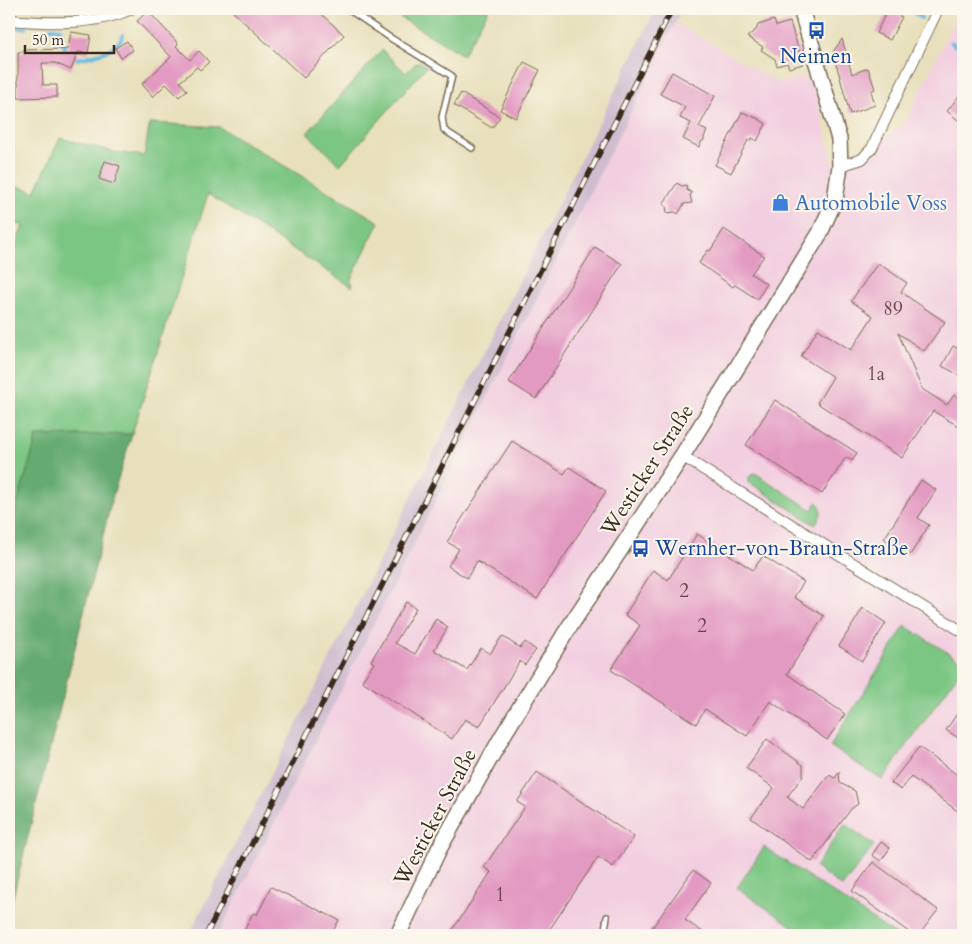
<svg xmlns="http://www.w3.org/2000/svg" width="972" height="944" font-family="Cardo,serif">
	<rect width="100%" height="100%" fill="#fbf7ec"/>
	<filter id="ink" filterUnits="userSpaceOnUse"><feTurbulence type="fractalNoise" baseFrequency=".02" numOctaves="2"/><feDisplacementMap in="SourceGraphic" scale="10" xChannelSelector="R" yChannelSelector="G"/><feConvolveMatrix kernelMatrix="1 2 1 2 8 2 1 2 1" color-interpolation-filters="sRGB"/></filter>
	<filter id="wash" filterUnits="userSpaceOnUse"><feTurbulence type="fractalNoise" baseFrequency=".0096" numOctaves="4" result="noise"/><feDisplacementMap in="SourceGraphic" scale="20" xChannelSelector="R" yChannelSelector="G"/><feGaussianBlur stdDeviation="1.12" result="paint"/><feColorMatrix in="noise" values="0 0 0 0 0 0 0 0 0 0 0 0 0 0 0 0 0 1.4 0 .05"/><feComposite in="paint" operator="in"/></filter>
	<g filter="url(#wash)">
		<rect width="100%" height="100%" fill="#e8e0bc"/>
		<path fill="#f2cfe0" d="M 960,9 L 963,9 L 963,925 L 956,935 L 218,935 L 675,22 L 778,83 L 812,76 L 833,163 L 843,162 L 904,125 Z"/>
		<path fill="#cfbdcf" d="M 656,9 L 682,9 L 218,935 L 189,935 L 329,661 Z"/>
		<g fill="#7cc683" stroke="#5c7850">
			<path d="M 391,9 L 489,9 L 463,55 L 396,15 Z"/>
			<path d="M 382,50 L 406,73 L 418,61 L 427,66 L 340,165 L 307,133 Z"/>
			<path d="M 150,123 L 219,127 L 379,222 L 350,281 L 353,283 L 352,287 L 208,194 L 132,434 L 37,436 L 9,533 L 9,262 L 23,226 L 9,221 L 9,183 L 35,192 L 60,138 L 114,152 L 144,156 Z"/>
			<path d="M 755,473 L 812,510 L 817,502 C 825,510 820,517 815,525 L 747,481 L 751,475 Z"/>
			<path d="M 905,626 L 963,662 L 963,667 L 882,780 L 830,746 Z"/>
			<path d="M 845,824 L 874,845 L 842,887 L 815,867 Z"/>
			<path d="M 764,847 L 896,935 L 805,935 L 737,888 Z"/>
		</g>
		<path fill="#65ab71" stroke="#506a48" d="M 132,434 L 113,495 L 9,913 L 9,533 L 37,436 Z"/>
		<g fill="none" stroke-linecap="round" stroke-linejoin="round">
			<g stroke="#66b8e1" stroke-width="4">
				<path d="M 141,9 L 142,9"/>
				<path d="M 909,9 L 921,18"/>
				<path d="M 9,27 L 26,28"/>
				<path d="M 51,28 L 60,29 L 65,50 L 78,59 C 94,55 116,52 123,35"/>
				<path d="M 951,42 L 963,52"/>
			</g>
		</g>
		<g id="blocks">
			<g fill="#e39ac2">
				<path d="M 230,9 L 316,9 L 344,35 L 304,78 Z"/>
				<path d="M 888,9 L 903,9 L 899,16 L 902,17 L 890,40 L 876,33 Z"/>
				<path d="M 148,11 L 175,40 L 178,44 L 176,46 L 190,60 L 199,51 L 209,62 L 200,70 L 197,67 L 180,82 L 187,90 L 179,97 L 166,84 L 153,97 L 142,84 L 171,57 L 137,21 Z"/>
				<path d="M 774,20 L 776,26 L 790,22 L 803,64 L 789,68 L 787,63 L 777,66 L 775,59 L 761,50 L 763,47 L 747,37 L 756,30 L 758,25 Z"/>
				<path d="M 71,32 L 91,35 L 88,53 L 78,52 L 71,70 L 55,63 L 42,63 L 43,85 L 57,85 L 57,97 L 18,98 L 18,52 L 23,52 L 23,50 L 68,49 Z"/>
				<path d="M 842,39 L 852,74 L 868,68 L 875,89 L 871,91 L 875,105 L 850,114 L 833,52 Z"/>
				<path d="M 127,41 L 133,50 L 121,58 L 115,48 Z"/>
				<path d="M 524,62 L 540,70 L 516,118 L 500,110 Z"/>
				<path d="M 672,72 L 715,96 L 699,127 L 707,131 L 704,137 L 704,140 L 702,141 L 699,147 L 683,139 L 691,123 L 680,118 L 685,107 L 660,94 Z"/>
				<path d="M 963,91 L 963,124 L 947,111 Z"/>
				<path d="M 461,93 L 500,117 L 492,128 L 454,105 Z"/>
				<path d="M 742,112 L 759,119 L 766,124 L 757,141 L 752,138 L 750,141 L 748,140 L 731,173 L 715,165 Z"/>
				<path d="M 105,161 L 120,166 L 114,184 L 99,179 Z"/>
				<path d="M 677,183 L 682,186 L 686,185 L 687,190 L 692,193 L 690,195 L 692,203 L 684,204 L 678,214 L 675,212 L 667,213 L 666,206 L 663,204 Z"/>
				<path d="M 724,229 L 764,256 L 751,274 L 767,284 L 757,299 L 735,285 L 733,287 L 699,263 L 708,250 L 710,251 Z"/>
				<path d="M 595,247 L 622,264 L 536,399 L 509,382 Z"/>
				<path d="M 878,263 L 907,283 L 901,292 L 945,322 L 924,351 L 898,333 L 922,389 L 947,405 L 954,395 L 963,401 L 960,406 L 963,408 L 963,429 L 933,411 L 902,458 L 817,403 L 833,377 L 801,356 L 818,329 L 851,350 L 873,316 L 851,301 Z"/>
				<path d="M 953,346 L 963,351 L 963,377 L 942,366 Z"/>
				<path d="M 775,400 L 857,453 L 852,461 L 846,457 L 822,494 L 746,445 Z"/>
				<path d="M 512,441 L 564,474 L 569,467 L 606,491 L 537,599 L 477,561 L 467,578 L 448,566 L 459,549 L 447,542 Z"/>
				<path d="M 921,480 L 936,490 L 918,518 L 929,525 L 910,555 L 884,539 Z"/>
				<path d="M 697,534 L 753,570 L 763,556 L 804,582 L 794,597 L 824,616 L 787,674 L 845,714 L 827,740 L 770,701 L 747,736 L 705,709 L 696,724 L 611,670 L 640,625 L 625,615 L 653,570 L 668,580 Z"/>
				<path d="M 406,602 L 416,608 L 395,643 L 415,654 L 436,619 L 448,627 L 434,650 L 467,670 L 481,648 L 490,654 L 502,636 L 520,648 L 525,642 L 536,650 L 525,665 L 520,661 L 479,727 L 465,719 L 452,739 L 362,681 L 374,663 L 371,661 Z"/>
				<path d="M 863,608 L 886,623 L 862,661 L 839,646 Z"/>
				<path d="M 963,705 L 963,741 L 946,730 Z"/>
				<path d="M 767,739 L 803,765 L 803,776 L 787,797 L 803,809 L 829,775 L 835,778 L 839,772 L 840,783 L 855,791 L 858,804 L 851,809 L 812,862 L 751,818 L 774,788 L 746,768 Z"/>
				<path d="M 919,747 L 963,779 L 963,815 L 911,777 L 901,790 L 891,783 Z"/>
				<path d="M 537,772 L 634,837 L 613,867 L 598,857 L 546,935 L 449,935 L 491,872 L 484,867 L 525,807 L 517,802 Z"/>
				<path d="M 881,842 L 890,848 L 881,861 L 872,855 Z"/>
				<path d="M 873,862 L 938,910 L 919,935 L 913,935 L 852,891 Z"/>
				<path d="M 693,870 L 711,883 L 685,920 L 707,935 L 647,935 Z"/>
				<path d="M 271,887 L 339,920 L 331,935 L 242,935 L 253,913 L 257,915 Z"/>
			</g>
		</g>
	</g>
	<g filter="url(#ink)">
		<use href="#blocks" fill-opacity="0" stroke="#786a55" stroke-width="1"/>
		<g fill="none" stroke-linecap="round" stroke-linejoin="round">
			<defs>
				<g id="service">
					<path d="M 80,9 L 83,20"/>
					<path d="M 348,9 L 389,37 L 452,76 L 442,117 L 444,130 L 472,148"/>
					<path d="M 604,935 L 607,917"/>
				</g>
				<g id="minor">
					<path d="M 9,20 C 46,23 97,26 131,9"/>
					<path d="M 840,166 L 862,159 L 872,148 L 938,9"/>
					<path d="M 682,456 L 963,632"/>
				</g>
				<path id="secondary" d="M 398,935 L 439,849 L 502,737 L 566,632 L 682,456 L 756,337 L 820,233 L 835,199 L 840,166 L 839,139 L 801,9"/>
			</defs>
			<use href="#service" stroke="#786a55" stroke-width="8"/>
			<use href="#minor" stroke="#786a55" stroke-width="12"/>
			<use href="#secondary" stroke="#786a55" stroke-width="18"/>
			<use href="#service" stroke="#fff" stroke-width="5"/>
			<use href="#minor" stroke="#fff" stroke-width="10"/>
			<use href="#secondary" stroke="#fff" stroke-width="15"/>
			<defs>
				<path id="rail" d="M 206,935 L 672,9"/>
			</defs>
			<use href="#rail" stroke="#3b2a1e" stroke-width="5.5"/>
			<use href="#rail" stroke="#fbf7ec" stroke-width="4" stroke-dasharray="11" stroke-linecap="butt"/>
		</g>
	</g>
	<defs>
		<symbol id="bus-bare" viewBox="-9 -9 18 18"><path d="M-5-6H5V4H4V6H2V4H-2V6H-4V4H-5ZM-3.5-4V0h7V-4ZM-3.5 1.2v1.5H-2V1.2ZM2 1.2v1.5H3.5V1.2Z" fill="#1a4fb4" stroke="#fbf7ec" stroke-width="2.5" paint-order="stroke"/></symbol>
		<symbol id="shop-bare" viewBox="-9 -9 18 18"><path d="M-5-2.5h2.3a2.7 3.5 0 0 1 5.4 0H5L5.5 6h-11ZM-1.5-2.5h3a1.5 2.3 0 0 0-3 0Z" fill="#3f7fe0" stroke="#fbf7ec" stroke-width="2.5" paint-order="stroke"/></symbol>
	</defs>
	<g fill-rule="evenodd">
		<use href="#bus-bare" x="804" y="18" width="25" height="25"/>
		<use href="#shop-bare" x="768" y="190" width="25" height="25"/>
		<use href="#bus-bare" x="628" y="536" width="25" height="25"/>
	</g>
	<g text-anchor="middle" stroke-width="4" stroke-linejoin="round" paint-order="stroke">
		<g font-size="19" fill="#654647">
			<text x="893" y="315">89</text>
			<text x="876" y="380">1a</text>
			<text x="684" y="597">2</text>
			<text x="702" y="632">2</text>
			<text x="500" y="901">1</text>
		</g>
		<g font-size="21" fill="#164399" stroke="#fbf7ec">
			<text x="816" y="63">Neimen</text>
			<text x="655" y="555" text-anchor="start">Wernher-von-Braun-Straße</text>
		</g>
		<g font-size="21" fill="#366cbe" stroke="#fbf7ec" text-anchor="start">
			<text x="795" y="210">Automobile Voss</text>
		</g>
		<g font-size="21" fill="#3b2a1e" stroke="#fbf7ec">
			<text transform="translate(647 470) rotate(-57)" y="7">Westicker Straße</text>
			<text transform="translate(435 817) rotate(-62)" y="7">Westicker Straße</text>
		</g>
	</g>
	<rect width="972" height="944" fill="none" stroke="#fbf7ec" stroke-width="30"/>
	<path d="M25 45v8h89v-8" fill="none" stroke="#3b2a1e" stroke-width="2.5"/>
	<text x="32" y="45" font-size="15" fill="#3b2a1e" stroke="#fbf7ec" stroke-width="4" paint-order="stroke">50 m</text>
</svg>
